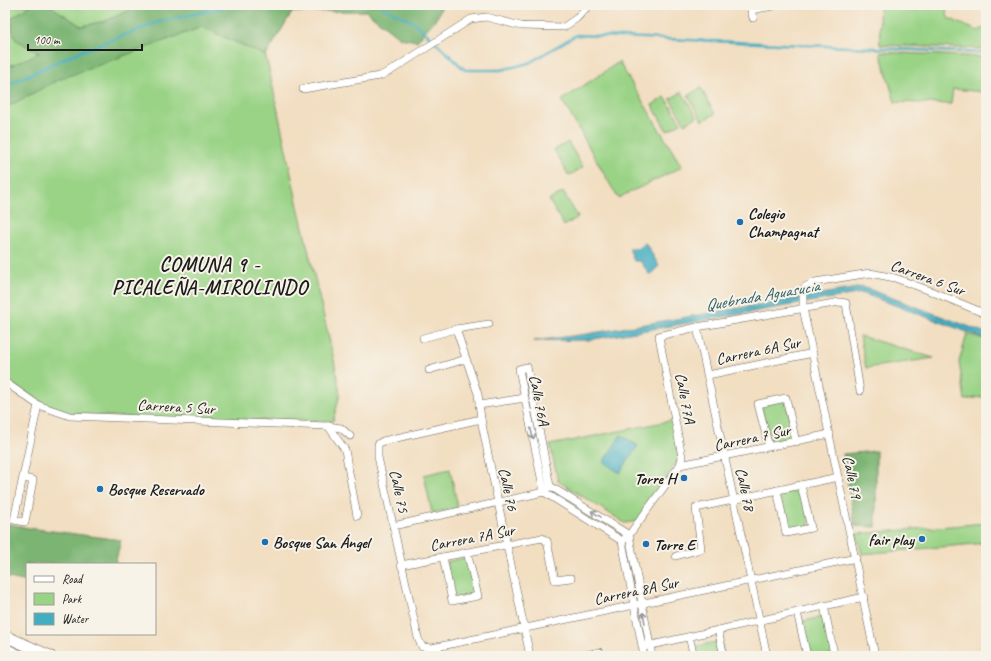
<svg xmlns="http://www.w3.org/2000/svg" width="991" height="661" font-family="Caveat,sans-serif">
	<rect width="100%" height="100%" fill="#f7f3e8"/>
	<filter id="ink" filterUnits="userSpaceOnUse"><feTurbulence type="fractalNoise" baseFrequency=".025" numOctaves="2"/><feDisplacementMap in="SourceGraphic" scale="8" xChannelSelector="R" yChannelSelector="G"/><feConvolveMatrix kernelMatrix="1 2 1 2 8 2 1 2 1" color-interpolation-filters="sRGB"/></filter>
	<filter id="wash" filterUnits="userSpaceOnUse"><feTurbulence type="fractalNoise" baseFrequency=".012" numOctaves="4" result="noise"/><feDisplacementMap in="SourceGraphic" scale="16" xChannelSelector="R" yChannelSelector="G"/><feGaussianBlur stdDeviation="0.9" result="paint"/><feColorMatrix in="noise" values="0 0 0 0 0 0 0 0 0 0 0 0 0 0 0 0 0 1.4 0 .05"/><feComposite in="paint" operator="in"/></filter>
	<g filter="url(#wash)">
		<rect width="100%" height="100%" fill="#f2dec1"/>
		<g fill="#9ad386" stroke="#5b7851">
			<path d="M 5,5 L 251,5 L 269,69 L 297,202 L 334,360 L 340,394 L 333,421 L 160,419 L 71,414 L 45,405 L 17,388 L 5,378 Z"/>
			<path d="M 879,5 L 945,5 L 948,18 L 978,31 L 986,27 L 986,49 L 880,45 Z"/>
			<path d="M 880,52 L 986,57 L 986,79 L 984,79 L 984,92 L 953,89 L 951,104 L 895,102 Z"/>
			<path d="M 619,62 L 682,167 L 618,198 L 562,100 Z"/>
			<path d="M 701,88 L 715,114 L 702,121 L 688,95 Z"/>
			<path d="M 682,92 L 697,117 L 685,124 L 670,99 Z"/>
			<path d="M 665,97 L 681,123 L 667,131 L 652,105 Z"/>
			<path d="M 568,142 L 583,167 L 569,176 L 554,150 Z"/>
			<path d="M 563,192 L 578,217 L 564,226 L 549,200 Z"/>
			<path d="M 967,334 L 986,340 L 986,396 L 965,400 L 959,362 Z"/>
			<path d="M 860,336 L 934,358 L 866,368 Z"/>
			<path d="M 785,399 L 794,439 L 772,444 L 760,404 Z"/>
			<path d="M 674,420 L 679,458 L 638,521 L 625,523 L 558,481 L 550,445 Z"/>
			<path d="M 450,469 L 458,508 L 432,513 L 424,475 Z"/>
			<path d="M 801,490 L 810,526 L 788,531 L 779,494 Z"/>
			<path d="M 986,523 L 986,543 L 862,554 L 856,534 Z"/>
			<path d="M 467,557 L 476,595 L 455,600 L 446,562 Z"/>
			<path d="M 826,616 L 834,654 L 822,656 L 807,656 L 800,622 Z"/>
			<path d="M 721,641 L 724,656 L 694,656 L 692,647 Z"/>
		</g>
		<g fill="#7bb573" stroke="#4c6848">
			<path d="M 31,5 L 49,5 L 81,26 L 105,21 L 141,5 L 442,5 L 438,16 L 417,41 L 400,38 L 366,11 L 292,12 L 266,56 L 202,27 L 58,80 L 5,108 L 5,68 L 39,53 L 15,39 L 10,19 Z"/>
			<path d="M 876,451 L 876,527 L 855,526 L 843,454 Z"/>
			<path d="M 5,523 L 29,528 L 121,540 L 115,564 L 27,564 L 27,582 L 5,577 Z"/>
		</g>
		<g fill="#43aec2" stroke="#30656f">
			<path d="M 645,242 L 659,266 L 650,275 L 640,261 L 634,261 L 629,248 L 637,248 Z"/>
			<path d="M 863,287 L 986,333 L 986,339 L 862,293 L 588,340 L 534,341 L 587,334 Z"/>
			<path d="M 621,435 L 638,446 L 620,473 L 603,462 Z"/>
		</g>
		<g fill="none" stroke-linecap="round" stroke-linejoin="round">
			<g stroke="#43aec2" stroke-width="2.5">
				<path d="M 379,5 L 415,23 L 465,70 L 501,70 L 529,63 L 576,35 L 986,53"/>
				<path d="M 5,86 L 74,54 L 159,22 L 235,5"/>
			</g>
		</g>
	</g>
	<g filter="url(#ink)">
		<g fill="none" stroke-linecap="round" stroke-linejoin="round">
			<defs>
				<g id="street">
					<path d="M 750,5 L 753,18"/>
					<path d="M 751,10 L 773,6"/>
					<path d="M 303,89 L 380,76 L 392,70 L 471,19 L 486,17 L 521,26 L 564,27 L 577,18 L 589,5"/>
					<path d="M 697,327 L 767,656"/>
					<path d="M 456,329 L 478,394 L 481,419 L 489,459 L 530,656"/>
					<path d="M 423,338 L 456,329 L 489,324"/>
					<path d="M 429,370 L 466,359"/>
					<path d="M 708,375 L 813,353"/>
					<path d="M 5,382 L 38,405 L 70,416 L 328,426 L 341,428 L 350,436"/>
					<path d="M 479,405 L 525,398"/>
					<path d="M 481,419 L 383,441 L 378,444 L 378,457 L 418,638 L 422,647 L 432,648 L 856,558"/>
					<path d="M 328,426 L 345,450 L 357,516"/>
					<path d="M 769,447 L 758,404 L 786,398 L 796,442"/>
					<path d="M 680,465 L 830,434"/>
					<path d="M 23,478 L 33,480 L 25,522 L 14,520 L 38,405"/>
					<path d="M 550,486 L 527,367 L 519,369 L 544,492 L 622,541"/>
					<path d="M 550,486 L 629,535"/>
					<path d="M 777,490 L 786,533 L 811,528 L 801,485"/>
					<path d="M 393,526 L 544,492 L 547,489"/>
					<path d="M 629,535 L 652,656"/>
					<path d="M 622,541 L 629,535 L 680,465 L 682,457 L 659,336 L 697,327 L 840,302 L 846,303 L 860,391"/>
					<path d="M 622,541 L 634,605 L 644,656"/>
					<path d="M 676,556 L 701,549 L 696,508 L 838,477"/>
					<path d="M 443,557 L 452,601 L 478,596 L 467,552"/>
					<path d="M 401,565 L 542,538 L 547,541 L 555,580 L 571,578"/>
					<path d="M 797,612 L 807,656"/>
					<path d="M 718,630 L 724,656"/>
					<path d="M 689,637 L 694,656"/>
					<path d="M 643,647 L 864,597"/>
					<path d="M 581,656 L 600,652 L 601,656"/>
					<path d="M 822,656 L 834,654 L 824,606"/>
					<path d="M 875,656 L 803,308 L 803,293 L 805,287 L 815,282 L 870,273 L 895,278 L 928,290 L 986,314"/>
				</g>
				<g id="primary">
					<path d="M 5,636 L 50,656"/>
					<path d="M 5,649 L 20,656"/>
				</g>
			</defs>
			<use href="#street" stroke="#676056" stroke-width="8"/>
			<use href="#primary" stroke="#676056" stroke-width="12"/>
			<use href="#street" stroke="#fff" stroke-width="7"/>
			<use href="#primary" stroke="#fff" stroke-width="11"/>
		</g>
		<defs><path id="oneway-shaft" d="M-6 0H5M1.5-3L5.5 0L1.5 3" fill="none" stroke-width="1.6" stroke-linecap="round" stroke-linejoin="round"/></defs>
		<g stroke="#999">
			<use href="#oneway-shaft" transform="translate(532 434) rotate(78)"/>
			<use href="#oneway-shaft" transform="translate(596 514) rotate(-148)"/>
			<use href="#oneway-shaft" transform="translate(644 618) rotate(-101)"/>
		</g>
	</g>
	<g fill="#1f6fb2" stroke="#f7f3e8" stroke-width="1.5">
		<circle cx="740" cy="222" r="4"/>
		<circle cx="684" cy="478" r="4"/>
		<circle cx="100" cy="489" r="4"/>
		<circle cx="922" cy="539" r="4"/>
		<circle cx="265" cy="542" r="4"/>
		<circle cx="646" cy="544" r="4"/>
	</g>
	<g text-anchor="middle" stroke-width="4" stroke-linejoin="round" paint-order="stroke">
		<g font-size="16" font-weight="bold" fill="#1c1c1c" stroke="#f7f3e8" text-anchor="start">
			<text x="748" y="219">Colegio<tspan x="748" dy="18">Champagnat</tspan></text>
			<text x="676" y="484" text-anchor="end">Torre H</text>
			<text x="108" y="495">Bosque Reservado</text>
			<text x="914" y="545" text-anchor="end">fair play</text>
			<text x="273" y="548">Bosque San Ángel</text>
			<text x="654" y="550">Torre E</text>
		</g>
		<g font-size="16" fill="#1c1c1c" stroke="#f7f3e8">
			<text transform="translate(928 277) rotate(20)" y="6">Carrera 6 Sur</text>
			<text transform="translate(758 350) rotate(-12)" y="6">Carrera 6A Sur</text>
			<text transform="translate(686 398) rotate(79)" y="6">Calle 77A</text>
			<text transform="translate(540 400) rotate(79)" y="6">Calle 76A</text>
			<text transform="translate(176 406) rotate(3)" y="6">Carrera 5 Sur</text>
			<text transform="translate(752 437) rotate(-12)" y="6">Carrera 7 Sur</text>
			<text transform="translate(853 477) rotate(78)" y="6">Calle 79</text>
			<text transform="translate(509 489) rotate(78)" y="6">Calle 76</text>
			<text transform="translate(746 489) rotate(78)" y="6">Calle 78</text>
			<text transform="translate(400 491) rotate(78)" y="6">Calle 75</text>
			<text transform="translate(472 537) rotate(-11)" y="6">Carrera 7A Sur</text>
			<text transform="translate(636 590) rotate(-12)" y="6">Carrera 8A Sur</text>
		</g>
		<g font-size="17" font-style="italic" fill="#2e5e67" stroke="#f7f3e8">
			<text transform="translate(762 295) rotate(-10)" y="6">Quebrada Aguasucia</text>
		</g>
		<g font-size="20" font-weight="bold" letter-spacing="1" fill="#1c1c1c" stroke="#f7f3e8">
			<text x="210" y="271">COMUNA 9 -<tspan x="210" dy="23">PICALEÑA-MIROLINDO</tspan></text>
		</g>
	</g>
	<rect width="991" height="661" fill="none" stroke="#f7f3e8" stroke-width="20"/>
	<rect x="26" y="563" width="130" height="72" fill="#f7f3e8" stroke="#9f9d96"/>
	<rect x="34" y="576" width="20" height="6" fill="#ffffff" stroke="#9f9d96"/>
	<text x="62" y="583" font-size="12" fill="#1c1c1c">Road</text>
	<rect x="34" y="593" width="20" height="12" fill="#9ad386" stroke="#9f9d96"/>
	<text x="62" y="603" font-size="12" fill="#1c1c1c">Park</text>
	<rect x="34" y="613" width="20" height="12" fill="#43aec2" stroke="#9f9d96"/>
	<text x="62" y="623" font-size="12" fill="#1c1c1c">Water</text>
	<path d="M28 44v6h114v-6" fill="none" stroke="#1c1c1c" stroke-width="2"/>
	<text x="34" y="44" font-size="12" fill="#1c1c1c" stroke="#f7f3e8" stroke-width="3" paint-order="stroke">100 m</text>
</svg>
